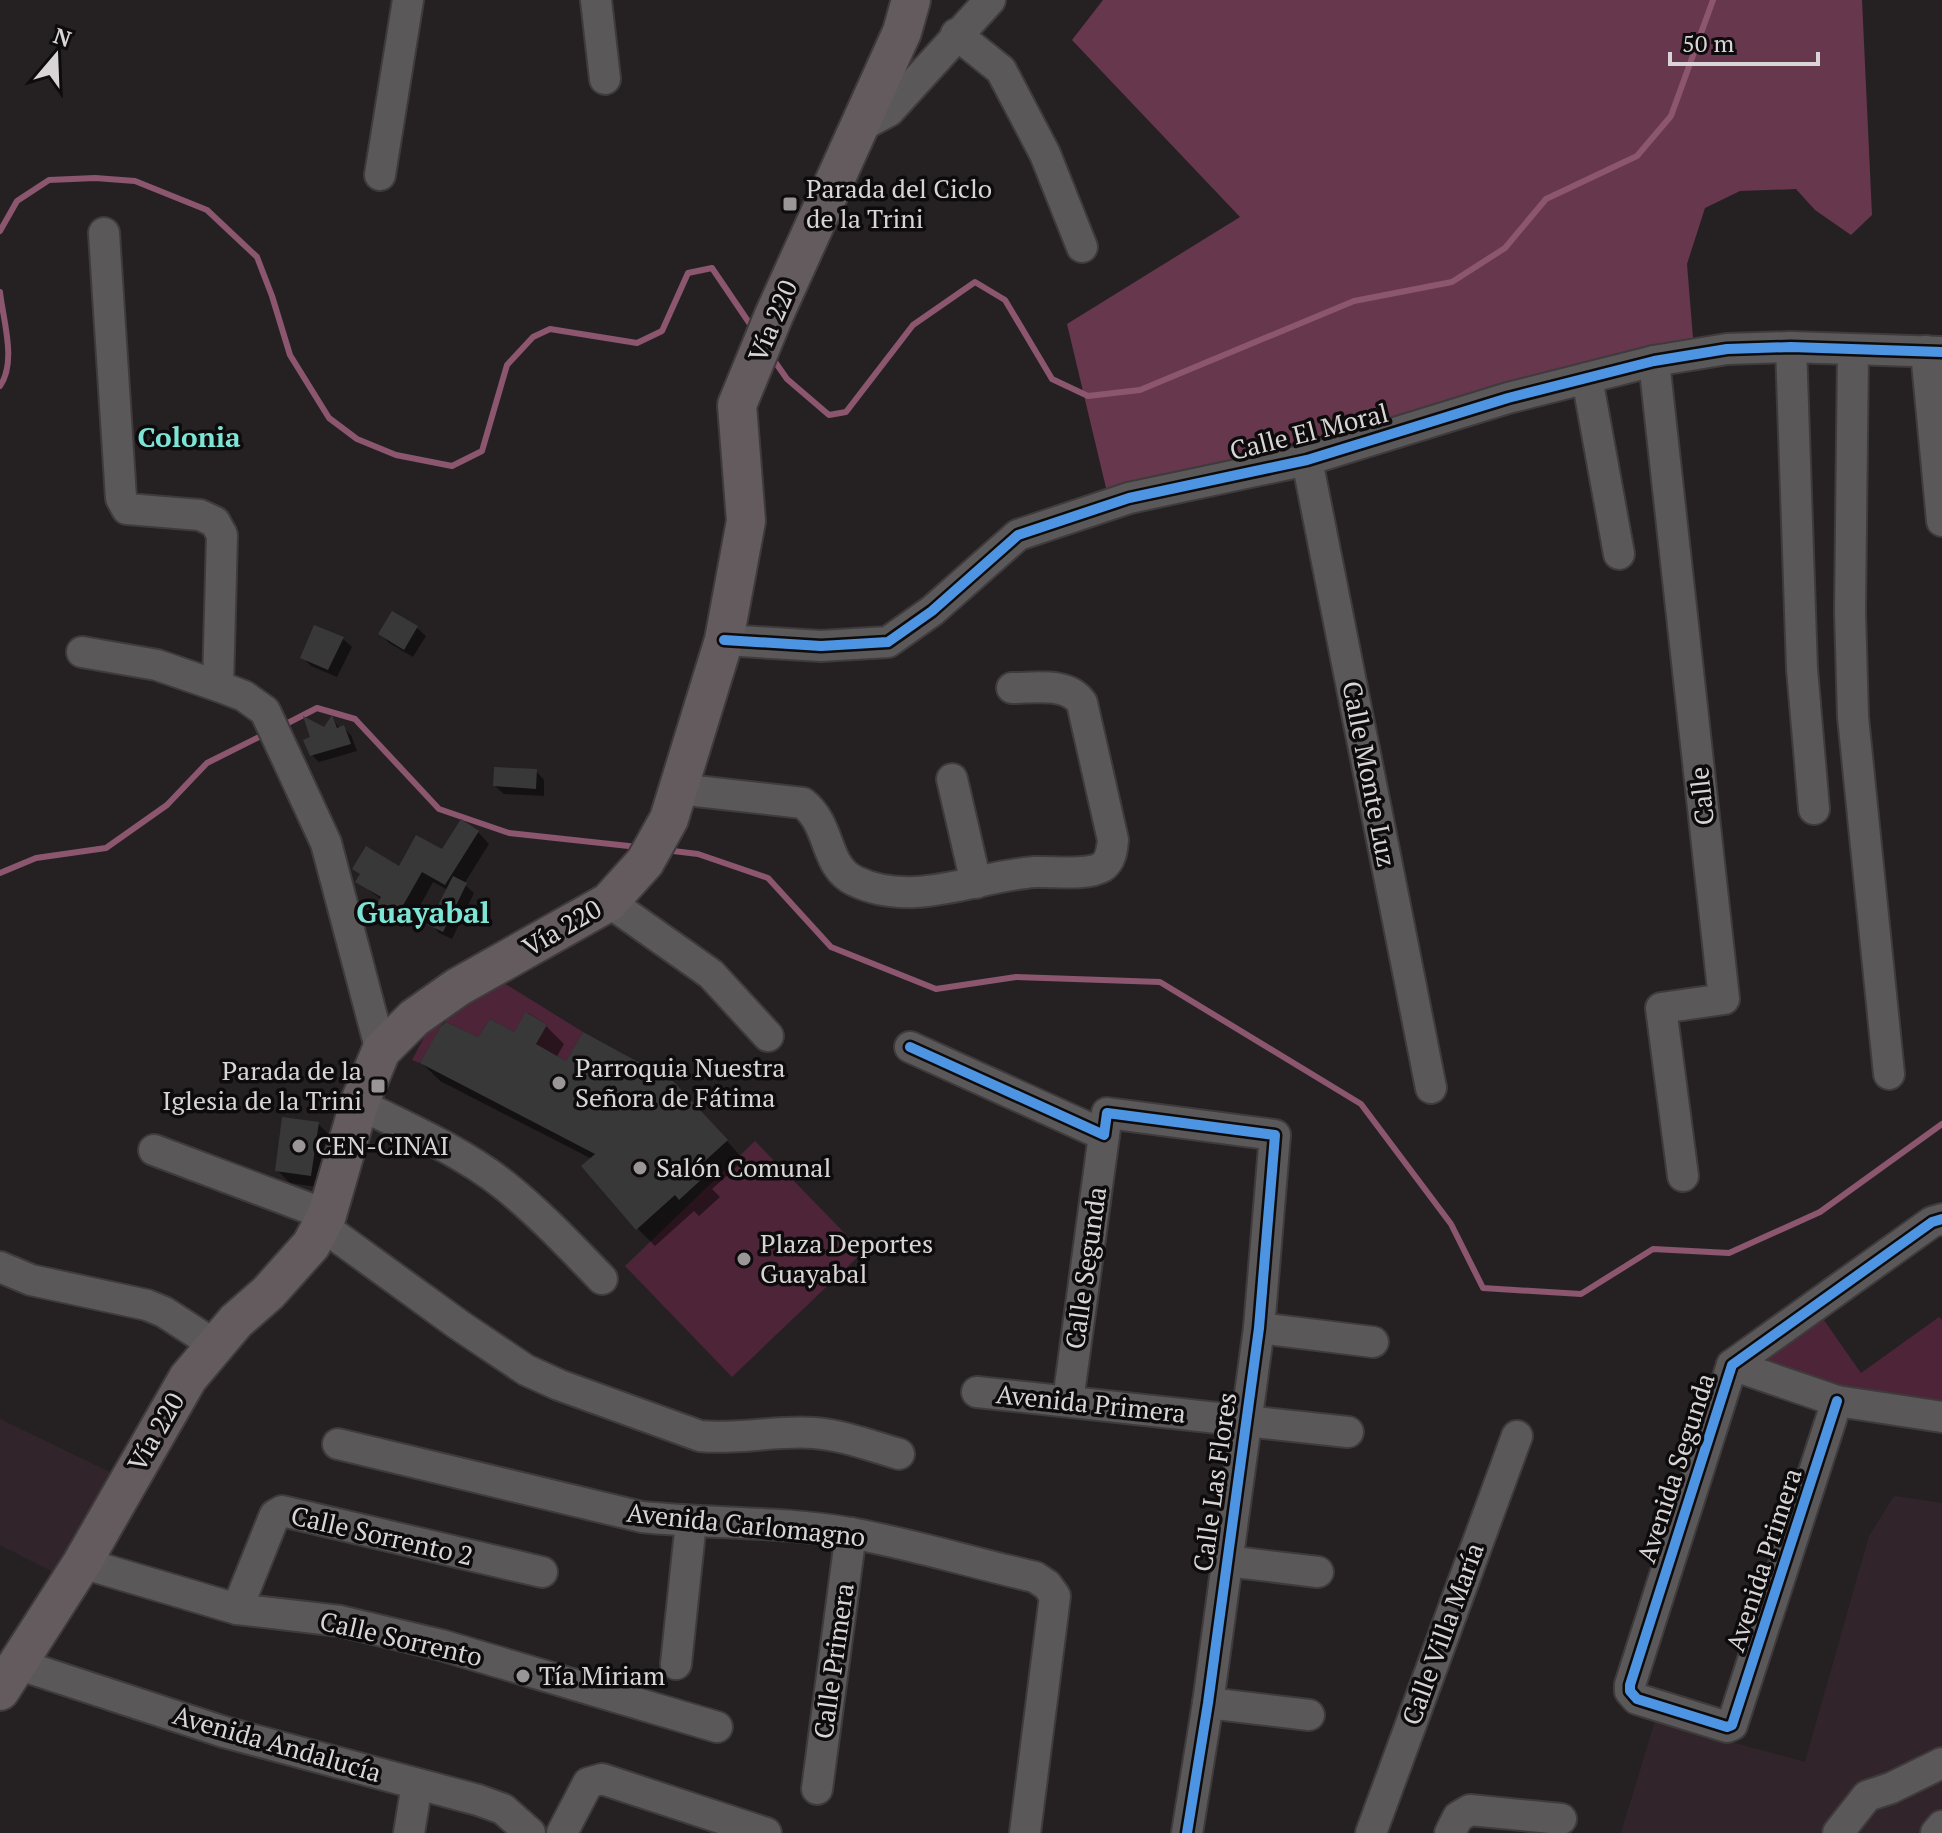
<svg xmlns="http://www.w3.org/2000/svg" width="1942" height="1833" font-family="'PT Serif',serif">
	<rect width="100%" height="100%" fill="#252123"/>
	<g fill="#31252b">
		<path d="M 0,1419 L 112,1473 L 55,1573 L 0,1545 Z"/>
		<path d="M 1894,1496 L 1942,1503 L 1942,1833 L 1621,1833 L 1655,1721 L 1805,1762 L 1869,1536 Z"/>
	</g>
	<g fill="#4e2438">
		<path d="M 504,983 L 583,1032 L 566,1061 L 536,1044 L 547,1025 L 527,1012 L 514,1032 L 490,1019 L 478,1037 L 444,1021 L 420,1063 L 412,1060 L 437,1013 Z"/>
		<path d="M 755,1141 L 863,1252 L 732,1377 L 625,1266 Z"/>
		<path d="M 1819,1313 L 1861,1373 L 1939,1317 L 1942,1320 L 1942,1409 L 1852,1396 L 1751,1362 Z"/>
	</g>
	<path fill="#67374d" d="M 1103,0 L 1862,0 L 1872,215 L 1851,235 L 1815,210 L 1796,189 L 1740,191 L 1705,208 L 1687,264 L 1693,338 L 1107,492 L 1067,324 L 1240,217 L 1072,40 Z"/>
	<g fill="#0007">
		<path d="M 392,614 L 417,628 L 426,636 L 413,657 L 389,643 L 381,634 Z"/>
		<path d="M 315,627 L 343,639 L 352,647 L 337,677 L 311,666 L 302,657 Z"/>
		<path d="M 332,718 L 340,729 L 344,728 L 351,735 L 357,751 L 319,762 L 312,755 Z"/>
		<path d="M 536,771 L 544,780 L 544,796 L 504,794 L 495,786 Z"/>
		<path d="M 478,832 L 489,844 L 464,884 L 474,893 L 452,939 L 439,933 L 431,924 L 448,890 L 433,882 L 409,926 L 391,915 L 379,904 L 382,900 L 357,881 L 361,875 L 354,868 L 399,868 L 442,852 Z"/>
		<path d="M 546,1026 L 564,1044 L 556,1058 L 691,1101 L 744,1160 L 712,1189 L 720,1197 L 699,1216 L 694,1211 L 655,1246 L 637,1228 L 592,1159 L 440,1081 L 422,1063 L 479,1040 L 515,1035 Z"/>
		<path d="M 318,1124 L 332,1137 L 324,1188 L 290,1183 L 277,1170 Z"/>
	</g>
	<g fill="none" stroke-linecap="round" stroke-linejoin="round">
		<g stroke="#8b566e" stroke-width="6">
			<path d="M 0,231 L 17,201 L 49,180 L 95,178 L 135,181 L 207,210 L 257,257 L 272,296 L 290,355 L 329,418 L 357,439 L 396,455 L 452,466 L 482,451 L 507,365 L 533,337 L 550,329 L 637,343 L 662,331 L 688,273 L 712,268 L 754,330"/>
			<path d="M 0,292 C 3,320 17,362 0,386"/>
			<path d="M 771,356 L 787,379 L 829,415 L 846,412 L 913,325 L 975,282 L 1005,300 L 1052,379 L 1088,396 L 1140,390 L 1354,301 L 1452,282 L 1505,248 L 1546,199 L 1637,156 L 1671,116 L 1713,0"/>
			<path d="M 282,726 L 317,708 L 355,719 L 439,809 L 509,833 L 638,847"/>
			<path d="M 665,850 L 698,854 L 768,878 L 831,947 L 936,989 L 1016,977 L 1160,982 L 1361,1104 L 1451,1224 L 1483,1288 L 1581,1294 L 1653,1249 L 1729,1253 L 1820,1212 L 1942,1124"/>
			<path d="M 0,873 L 36,858 L 106,848 L 167,805 L 207,763 L 265,734"/>
		</g>
	</g>
	<g fill="#393839">
		<path d="M 392,611 L 418,626 L 404,650 L 378,634 Z"/>
		<path d="M 314,625 L 344,637 L 328,670 L 300,658 Z"/>
		<path d="M 332,715 L 337,728 L 344,725 L 351,744 L 310,756 L 303,740 L 310,737 L 303,716 L 324,727 Z"/>
		<path d="M 494,767 L 537,769 L 536,789 L 493,786 Z"/>
		<path d="M 461,819 L 479,831 L 445,885 L 422,872 L 397,916 L 377,904 L 381,897 L 355,882 L 360,874 L 352,869 L 366,846 L 399,866 L 416,835 L 442,849 Z"/>
		<path d="M 453,876 L 467,883 L 443,932 L 428,925 Z"/>
		<path d="M 526,1012 L 547,1025 L 536,1044 L 566,1061 L 583,1032 L 673,1081 L 728,1140 L 695,1170 L 703,1178 L 679,1200 L 675,1195 L 636,1230 L 581,1166 L 595,1154 L 420,1063 L 441,1026 L 446,1022 L 478,1037 L 490,1019 L 514,1032 Z"/>
		<path d="M 282,1117 L 319,1122 L 311,1176 L 275,1171 Z"/>
	</g>
	<g fill="none" stroke-linecap="round" stroke-linejoin="round">
		<defs>
			<g id="minor">
				<path d="M 596,0 L 605,79"/>
				<path d="M 956,34 L 1001,70 L 1045,154 L 1082,247"/>
				<path d="M 861,126 L 889,111 L 990,0"/>
				<path d="M 380,175 L 408,0"/>
				<path d="M 104,233 L 121,498 L 127,509 L 200,515 L 215,522 L 222,535 L 218,686 L 244,696 L 265,711 L 326,843 L 381,1051"/>
				<path d="M 1791,347 L 1802,669 L 1814,809"/>
				<path d="M 1853,350 L 1850,612 L 1853,717 L 1889,1074"/>
				<path d="M 1926,351 L 1942,521"/>
				<path d="M 1654,361 L 1724,999 L 1661,1008 L 1683,1176"/>
				<path d="M 1587,378 L 1619,554"/>
				<path d="M 1307,460 L 1431,1088"/>
				<path d="M 724,640 L 821,646 L 888,642 L 932,611 L 1018,535 L 1129,498 L 1307,460 L 1508,398 L 1654,361 L 1727,349 L 1791,347 L 1942,352"/>
				<path d="M 82,652 L 157,665 L 218,686"/>
				<path d="M 952,779 L 976,883"/>
				<path d="M 678,789 L 803,803 C 832,826 824,867 855,881 C 913,909 976,876 1035,872 C 1052,871 1087,876 1102,867 C 1111,861 1112,850 1113,840 L 1082,703 C 1068,682 1036,688 1012,688"/>
				<path d="M 609,902 L 711,974 L 768,1036"/>
				<path d="M 910,1047 L 1104,1135 L 1107,1113 L 1275,1135 L 1259,1328 L 1208,1703 L 1187,1833"/>
				<path d="M 359,1104 C 407,1128 461,1151 504,1185 C 539,1213 570,1246 602,1279"/>
				<path d="M 154,1150 L 327,1215"/>
				<path d="M 321,1225 L 459,1325 L 526,1370 L 559,1385 L 700,1436 C 738,1440 776,1430 814,1433 C 843,1435 871,1446 899,1454"/>
				<path d="M 0,1267 L 31,1280 L 147,1305 L 164,1312 L 215,1345"/>
				<path d="M 1259,1328 L 1373,1342"/>
				<path d="M 1732,1365 L 1837,1401 L 1942,1417"/>
				<path d="M 977,1392 L 1348,1432"/>
				<path d="M 1068,1401 L 1104,1135"/>
				<path d="M 1837,1401 L 1732,1725 L 1727,1727 L 1637,1699 L 1630,1691 L 1630,1685 L 1732,1365 L 1932,1222 L 1942,1219"/>
				<path d="M 338,1444 L 642,1517 C 711,1524 781,1521 850,1533 C 912,1544 973,1563 1035,1577 L 1047,1585 L 1055,1596 L 1025,1833"/>
				<path d="M 1226,1561 L 1318,1572"/>
				<path d="M 82,1563 L 237,1609 L 340,1621 L 441,1645 L 717,1727"/>
				<path d="M 237,1609 L 272,1522 L 275,1515 L 282,1511 L 542,1572"/>
				<path d="M 17,1664 L 224,1732 L 478,1800 L 503,1809 L 530,1833"/>
				<path d="M 676,1664 L 691,1522"/>
				<path d="M 1208,1703 L 1309,1715"/>
				<path d="M 817,1789 L 851,1533"/>
				<path d="M 409,1833 L 417,1784"/>
				<path d="M 562,1833 L 588,1783 L 602,1779 L 766,1833"/>
				<path d="M 1371,1833 L 1517,1436"/>
				<path d="M 1450,1833 L 1458,1817 L 1470,1810 L 1561,1819"/>
				<path d="M 1838,1833 L 1867,1796 L 1891,1788 L 1942,1763"/>
				<path d="M 1936,1833 L 1942,1826"/>
			</g>
			<path id="major" d="M 0,1691 L 82,1563 L 188,1378 L 236,1321 L 268,1293 L 311,1245 L 327,1215 L 359,1104 L 381,1051 L 414,1018 L 458,987 L 609,902 L 645,862 L 669,819 L 724,640 L 746,521 L 737,405 L 774,315 L 902,32 L 911,0"/>
		</defs>
		<use href="#minor" stroke="#3f3b3c" stroke-width="34"/>
		<use href="#major" stroke="#3f3b3c" stroke-width="42"/>
		<use href="#minor" stroke="#5b585a" stroke-width="30"/>
		<use href="#major" stroke="#635b5e" stroke-width="38"/>
		<defs>
			<g id="cycleway">
				<path d="M 724,640 L 821,646 L 888,642 L 932,611 L 1018,535 L 1129,498 L 1307,460 L 1508,398 L 1654,361 L 1727,349 L 1791,347 L 1942,352"/>
				<path d="M 910,1047 L 1104,1135 L 1107,1113 L 1275,1135 L 1259,1328 L 1208,1703 L 1187,1833"/>
				<path d="M 1837,1401 L 1732,1725 L 1727,1727 L 1637,1699 L 1630,1691 L 1630,1685 L 1732,1365 L 1932,1222 L 1942,1219"/>
			</g>
		</defs>
		<use href="#cycleway" stroke="#0d0b0c" stroke-width="15"/>
		<use href="#cycleway" stroke="#4d94e3" stroke-width="10"/>
	</g>
	<g fill="#9a9697" stroke="#0d0b0c" stroke-width="3">
		<rect x="782" y="196" width="16" height="16" rx="4"/>
		<circle cx="559" cy="1083" r="8"/>
		<rect x="370" y="1078" width="16" height="16" rx="4"/>
		<circle cx="299" cy="1146" r="8"/>
		<circle cx="640" cy="1168" r="8"/>
		<circle cx="744" cy="1259" r="8"/>
		<circle cx="523" cy="1676" r="8"/>
	</g>
	<g text-anchor="middle" stroke-width="7" stroke-linejoin="round" paint-order="stroke">
		<g font-size="26" fill="#d9d5d6" stroke="#0d0b0c" text-anchor="start">
			<text x="806" y="198">Parada del Ciclo<tspan x="806" dy="30">de la Trini</tspan></text>
			<text x="575" y="1077">Parroquia Nuestra<tspan x="575" dy="30">Señora de Fátima</tspan></text>
			<text x="362" y="1080" text-anchor="end">Parada de la<tspan x="362" dy="30">Iglesia de la Trini</tspan></text>
			<text x="315" y="1155">CEN-CINAI</text>
			<text x="656" y="1177">Salón Comunal</text>
			<text x="760" y="1253">Plaza Deportes<tspan x="760" dy="30">Guayabal</tspan></text>
			<text x="539" y="1685">Tía Miriam</text>
		</g>
		<g font-size="26" fill="#d9d5d6" stroke="#0d0b0c">
			<text transform="translate(773 321) rotate(-67)" y="9">Vía 220</text>
			<text transform="translate(1309 432) rotate(-14)" y="9">Calle El Moral</text>
			<text transform="translate(1369 774) rotate(79)" y="9">Calle Monte Luz</text>
			<text transform="translate(1702 796) rotate(-96)" y="9">Calle</text>
			<text transform="translate(562 928) rotate(-30)" y="9">Vía 220</text>
			<text transform="translate(1086 1268) rotate(-82)" y="9">Calle Segunda</text>
			<text transform="translate(1091 1404) rotate(6)" y="9">Avenida Primera</text>
			<text transform="translate(156 1432) rotate(-60)" y="9">Vía 220</text>
			<text transform="translate(1676 1468) rotate(-72)" y="9">Avenida Segunda</text>
			<text transform="translate(1215 1482) rotate(-82)" y="9">Calle Las Flores</text>
			<text transform="translate(746 1525) rotate(6)" y="9">Avenida Carlomagno</text>
			<text transform="translate(382 1536) rotate(13)" y="9">Calle Sorrento 2</text>
			<text transform="translate(1764 1560) rotate(-72)" y="9">Avenida Primera</text>
			<text transform="translate(1443 1634) rotate(-70)" y="9">Calle Villa María</text>
			<text transform="translate(401 1639) rotate(13)" y="9">Calle Sorrento</text>
			<text transform="translate(834 1661) rotate(-82)" y="9">Calle Primera</text>
			<text transform="translate(277 1744) rotate(16)" y="9">Avenida Andalucía</text>
		</g>
		<g font-size="28" font-weight="bold" fill="#7de5d5" stroke="#0d0b0c">
			<text x="189" y="447">Colonia</text>
		</g>
		<g font-size="30" font-weight="bold" fill="#7de5d5" stroke="#0d0b0c">
			<text x="423" y="923">Guayabal</text>
		</g>
	</g>
	<g transform="translate(56 56) rotate(19)" stroke="#0d0b0c" stroke-width="6" paint-order="stroke">
	<path d="M0-6L14 30L0 20L-14 30Z" fill="#d9d5d6"/>
	<text y="-12" font-size="22" font-weight="bold" text-anchor="middle" fill="#d9d5d6">N</text>
	</g>
	<path d="M1670 52v12h148v-12" fill="none" stroke="#d9d5d6" stroke-width="4"/>
	<text x="1682" y="52" font-size="24" fill="#d9d5d6" stroke="#0d0b0c" stroke-width="6" paint-order="stroke">50 m</text>
</svg>
